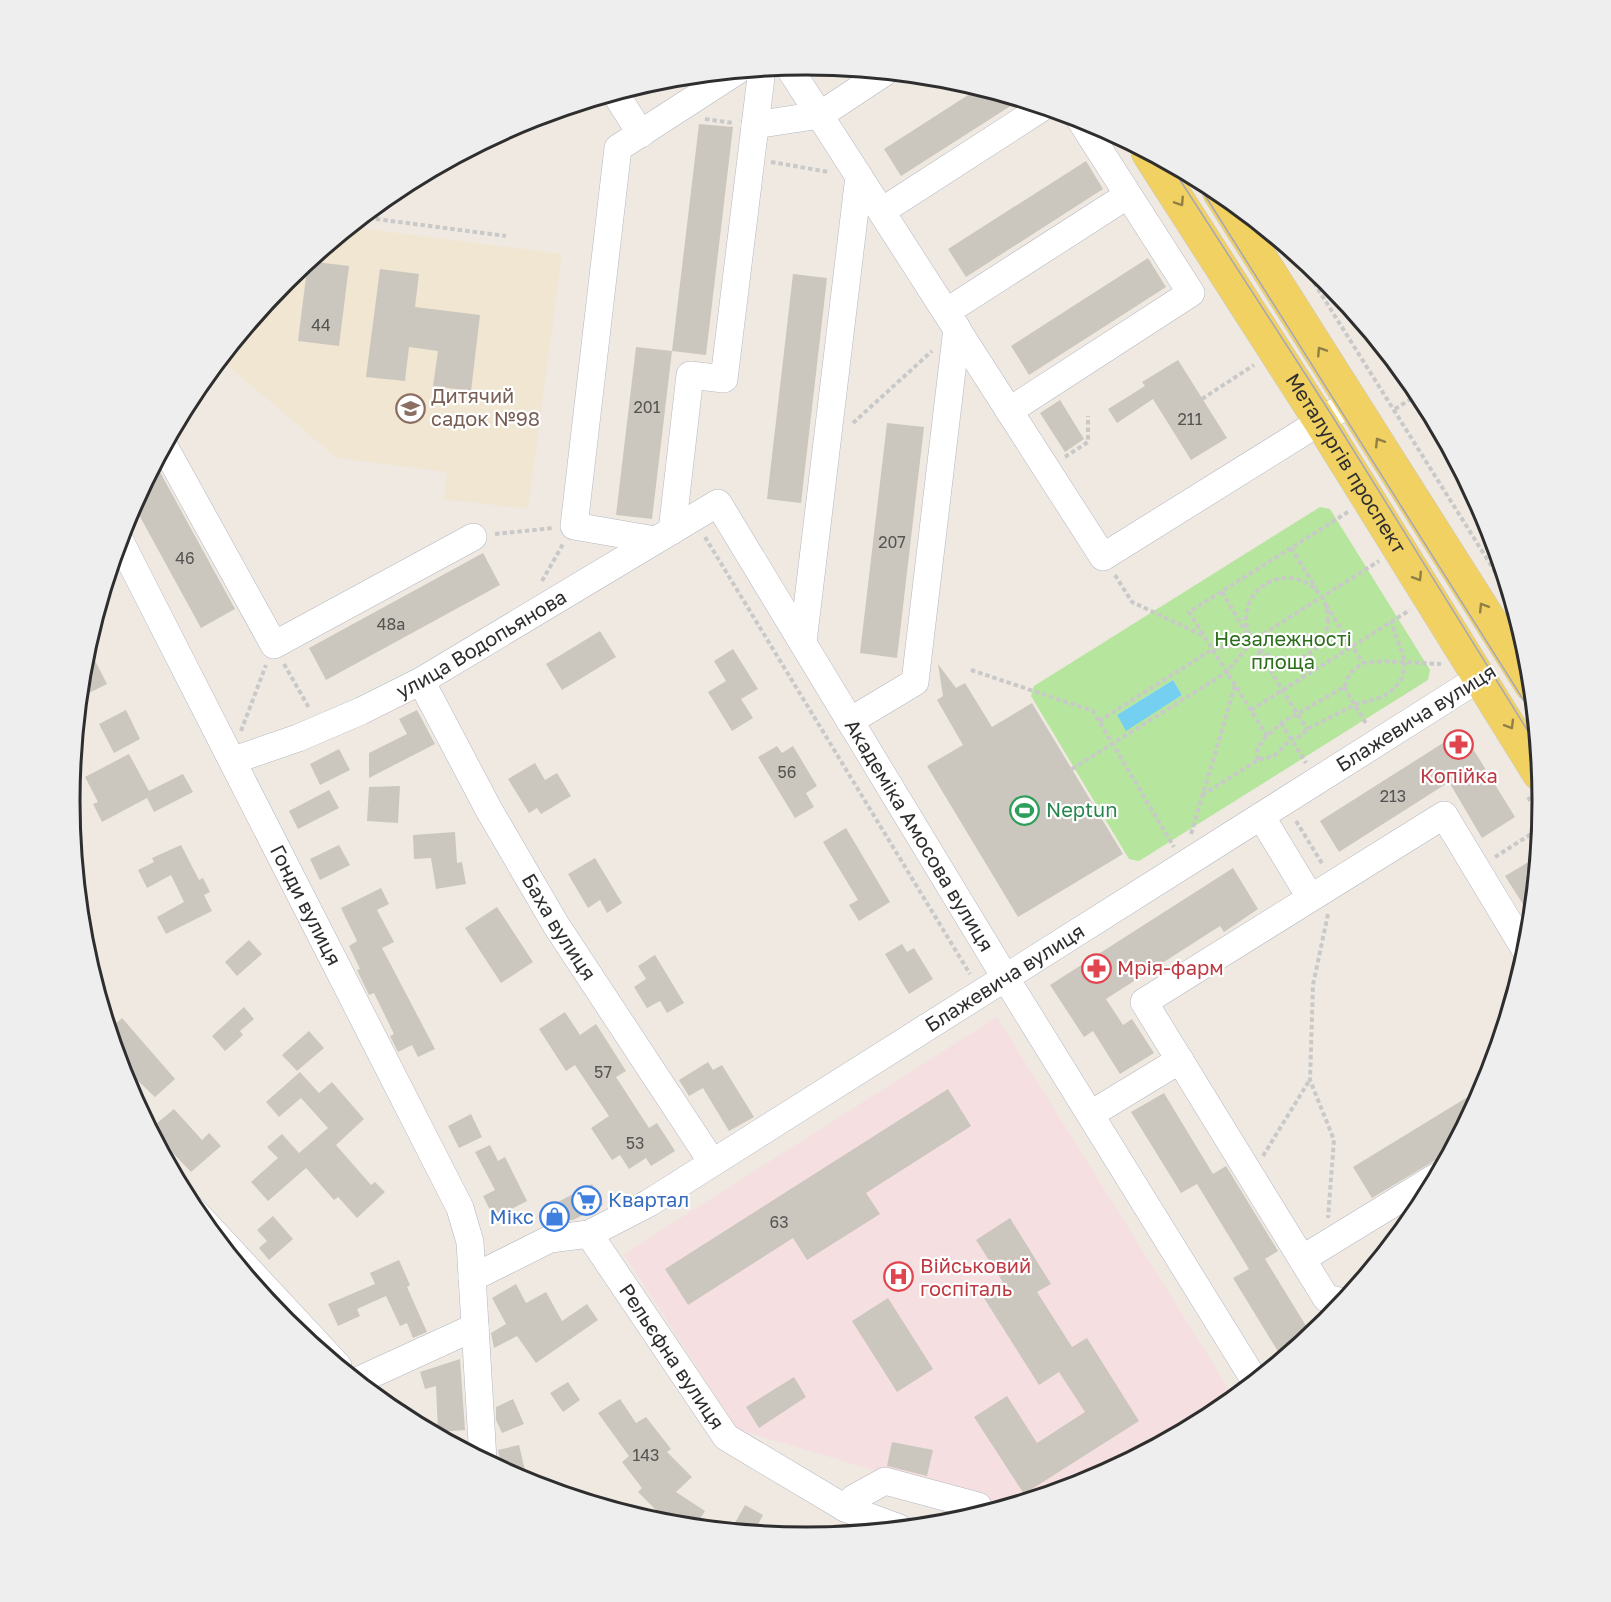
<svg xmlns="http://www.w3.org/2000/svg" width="1611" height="1602" font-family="'Golos Text',sans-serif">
	<rect width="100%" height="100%" fill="#efe9e1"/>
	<path fill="#f0e6d1" d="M 350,227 L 562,254 L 528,509 L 444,499 L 447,472 L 337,458 L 220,359 L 285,280 Z"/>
	<path fill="#f5dfe0" d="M 997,1017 L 1232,1394 L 1087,1482 L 998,1508 L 737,1429 L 624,1254 Z"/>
	<path fill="#b6e59e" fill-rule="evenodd" d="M 1320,507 L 1330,509 L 1430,670 L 1428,680 L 1139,861 L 1129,859 L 1031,696 L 1034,686 ZM 1173,680 L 1182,695 L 1126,730 L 1117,715 Z"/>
	<path fill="#75cff0" d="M 1173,680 L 1182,695 L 1126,731 L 1117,715 Z"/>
	<g fill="#cbc7bf">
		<path d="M 979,88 L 1020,100 L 901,176 L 884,149 Z"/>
		<path d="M 699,124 L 733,127 L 706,355 L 672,351 Z"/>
		<path d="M 1086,161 L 1103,189 L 966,277 L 948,249 Z"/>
		<path d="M 1148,258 L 1166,287 L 1029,375 L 1011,346 Z"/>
		<path d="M 308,261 L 349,266 L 339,346 L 298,341 Z"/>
		<path d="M 380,269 L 419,274 L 415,307 L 480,315 L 471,391 L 433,386 L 438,351 L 409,347 L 405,381 L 366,377 Z"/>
		<path d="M 793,274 L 827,278 L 801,503 L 767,499 Z"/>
		<path d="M 636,347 L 672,351 L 652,519 L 616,515 Z"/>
		<path d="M 1178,360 L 1227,438 L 1191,460 L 1153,399 L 1117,423 L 1108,409 L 1145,386 L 1142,382 Z"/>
		<path d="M 1060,400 L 1084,439 L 1065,452 L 1040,413 Z"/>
		<path d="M 887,423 L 924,427 L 897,658 L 860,653 Z"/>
		<path d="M 155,463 L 235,609 L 201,628 L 133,504 Z"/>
		<path d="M 483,553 L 500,585 L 326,680 L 309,648 Z"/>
		<path d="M 600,631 L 616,657 L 562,690 L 546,664 Z"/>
		<path d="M 87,645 L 107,684 L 79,698 L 83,657 Z"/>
		<path d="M 733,649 L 758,689 L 741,699 L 753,718 L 732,731 L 708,692 L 726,681 L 714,661 Z"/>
		<path d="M 938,664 L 956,688 L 965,683 L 992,727 L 1032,703 L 1123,854 L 1018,917 L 927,766 L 963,745 L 937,700 L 943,696 Z"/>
		<path d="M 126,710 L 140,739 L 114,753 L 99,724 Z"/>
		<path d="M 417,710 L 435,744 L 369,778 L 369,753 L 407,734 L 399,719 Z"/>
		<path d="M 1462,731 L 1515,817 L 1482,838 L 1449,782 L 1339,852 L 1320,821 Z"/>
		<path d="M 777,746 L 782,753 L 793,746 L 817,786 L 806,793 L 814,807 L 795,818 L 758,757 Z"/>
		<path d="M 339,749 L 350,770 L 320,785 L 310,764 Z"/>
		<path d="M 129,754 L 149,791 L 183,774 L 193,792 L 154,812 L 147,798 L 102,822 L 93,804 L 98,802 L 85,777 Z"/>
		<path d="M 535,763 L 545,780 L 557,773 L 571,796 L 541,814 L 537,808 L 529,813 L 508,779 Z"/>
		<path d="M 400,786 L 398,823 L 367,821 L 369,787 Z"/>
		<path d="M 329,790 L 339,808 L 298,829 L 289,811 Z"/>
		<path d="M 846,828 L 890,902 L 859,921 L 849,905 L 858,900 L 823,842 Z"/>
		<path d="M 455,832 L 457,863 L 462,862 L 466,884 L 436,889 L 431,858 L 414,859 L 413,835 Z"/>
		<path d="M 181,845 L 199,880 L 203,878 L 210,892 L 204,895 L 212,911 L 166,934 L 157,917 L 184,902 L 171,875 L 147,888 L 138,870 L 154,862 L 152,858 Z"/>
		<path d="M 339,845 L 350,865 L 320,880 L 310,859 Z"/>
		<path d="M 1537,857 L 1531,917 L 1505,876 Z"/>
		<path d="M 595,858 L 622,903 L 607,913 L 600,900 L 588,908 L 568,874 Z"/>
		<path d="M 1233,868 L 1258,909 L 1224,932 L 1220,926 L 1106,999 L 1123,1025 L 1132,1019 L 1154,1053 L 1120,1074 L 1093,1031 L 1084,1037 L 1050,985 Z"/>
		<path d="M 381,888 L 389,904 L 377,910 L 394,942 L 382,948 L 435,1049 L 418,1057 L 412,1045 L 398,1052 L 390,1036 L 394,1034 L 374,993 L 369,995 L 357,970 L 360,969 L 349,946 L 357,941 L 341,908 Z"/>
		<path d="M 497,907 L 533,962 L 501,983 L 465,928 Z"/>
		<path d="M 249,940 L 262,954 L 237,976 L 225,962 Z"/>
		<path d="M 902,944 L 907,952 L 914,948 L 933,979 L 909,994 L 885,954 Z"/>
		<path d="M 655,955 L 684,1003 L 667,1013 L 660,1001 L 647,1008 L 634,987 L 646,979 L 638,966 Z"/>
		<path d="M 244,1007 L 254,1019 L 240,1031 L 243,1035 L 225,1051 L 212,1036 Z"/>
		<path d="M 565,1012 L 580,1035 L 596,1024 L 626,1071 L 616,1077 L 649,1128 L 657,1123 L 675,1151 L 651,1166 L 646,1158 L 629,1169 L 620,1155 L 612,1160 L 591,1128 L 609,1116 L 575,1065 L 566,1071 L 539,1029 Z"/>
		<path d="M 122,1018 L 175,1079 L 155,1097 L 133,1076 L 125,1083 L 109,1030 Z"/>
		<path d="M 309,1031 L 324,1048 L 297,1071 L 282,1055 Z"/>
		<path d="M 708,1062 L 713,1070 L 722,1065 L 754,1117 L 729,1131 L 703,1088 L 689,1096 L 679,1080 Z"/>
		<path d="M 300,1072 L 319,1093 L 332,1082 L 364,1119 L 336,1145 L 371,1185 L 375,1182 L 385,1192 L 357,1218 L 338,1197 L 334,1200 L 306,1168 L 268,1201 L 251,1182 L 278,1158 L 267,1147 L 282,1134 L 299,1153 L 328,1128 L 301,1098 L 279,1117 L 266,1102 Z"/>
		<path d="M 1484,1087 L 1449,1152 L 1372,1198 L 1353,1167 Z"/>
		<path d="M 948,1089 L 971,1126 L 866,1193 L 880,1214 L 807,1260 L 793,1238 L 688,1305 L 665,1269 Z"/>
		<path d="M 1164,1093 L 1213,1174 L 1226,1166 L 1278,1251 L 1265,1259 L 1311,1334 L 1282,1358 L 1233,1278 L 1249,1269 L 1197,1184 L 1181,1193 L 1131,1112 Z"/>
		<path d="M 174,1109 L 202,1140 L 209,1133 L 221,1146 L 191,1172 L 150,1129 Z"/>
		<path d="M 471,1114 L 482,1137 L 459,1148 L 448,1126 Z"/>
		<path d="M 490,1145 L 498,1161 L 505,1157 L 527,1201 L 494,1218 L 483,1196 L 495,1190 L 475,1152 Z"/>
		<path d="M 592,1184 L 603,1205 L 573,1220 L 545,1224 L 539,1212 Z"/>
		<path d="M 273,1216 L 293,1239 L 269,1260 L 259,1248 L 267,1241 L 257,1230 Z"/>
		<path d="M 1010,1218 L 1051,1284 L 1037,1292 L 1072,1347 L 1087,1338 L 1139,1421 L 1024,1494 L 974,1417 L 1007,1396 L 1037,1443 L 1085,1412 L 1059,1372 L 1039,1385 L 982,1295 L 1003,1282 L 976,1240 Z"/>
		<path d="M 399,1260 L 410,1285 L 407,1287 L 427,1332 L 413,1338 L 407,1323 L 400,1326 L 386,1296 L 357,1309 L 360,1316 L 338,1326 L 328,1304 L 375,1284 L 370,1273 Z"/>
		<path d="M 516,1284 L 526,1303 L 546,1292 L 562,1321 L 587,1304 L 598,1320 L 536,1363 L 517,1336 L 494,1348 L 491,1333 L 506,1324 L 492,1298 Z"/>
		<path d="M 888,1298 L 933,1369 L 897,1392 L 852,1321 Z"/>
		<path d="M 460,1359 L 465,1430 L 438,1432 L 436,1386 L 425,1389 L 420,1372 Z"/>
		<path d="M 794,1377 L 806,1397 L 759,1428 L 746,1407 Z"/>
		<path d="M 568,1382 L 580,1400 L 563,1412 L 550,1393 Z"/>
		<path d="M 513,1399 L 524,1424 L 502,1433 L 496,1420 L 496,1407 Z"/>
		<path d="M 620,1399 L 636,1423 L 646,1417 L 671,1449 L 667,1452 L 692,1477 L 676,1492 L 705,1511 L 695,1527 L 670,1524 L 638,1492 L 642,1488 L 622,1462 L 629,1456 L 598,1413 Z"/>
		<path d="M 892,1442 L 933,1450 L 927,1476 L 887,1466 Z"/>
		<path d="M 519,1445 L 528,1483 L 503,1471 L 498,1450 Z"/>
		<path d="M 745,1505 L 763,1515 L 754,1532 L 731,1530 Z"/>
	</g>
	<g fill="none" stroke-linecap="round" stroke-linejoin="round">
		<defs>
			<g id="minor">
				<path d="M 788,66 L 1103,557 L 1353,401"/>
				<path d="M 615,93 L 641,134"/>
				<path d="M 755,125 L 820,115 L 885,72"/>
				<path d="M 882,211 L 1043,107"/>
				<path d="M 946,312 L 1128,195"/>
				<path d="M 1009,411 L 1191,293 L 1079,118"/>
				<path d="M 164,446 L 274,645 L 473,537"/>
				<path d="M 672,531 L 690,375 L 724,379 L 762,69"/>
				<path id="s1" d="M 119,539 L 460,1208 L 470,1242 L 483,1460"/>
				<path d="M 655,540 L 574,526 L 618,148 L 737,71"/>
				<path d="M 803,642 L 859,176"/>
				<path id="s2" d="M 421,681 L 489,810 L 556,925 L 712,1162"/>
				<path d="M 850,721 L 915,682 L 957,328"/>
				<path id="s3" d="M 234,760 L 298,738 L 361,711 L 421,681 L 718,503 L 1005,977 L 1255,1381"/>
				<path d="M 1261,816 L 1310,897"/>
				<path d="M 1091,1114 L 1180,1060"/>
				<path d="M 192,1209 L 338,1366"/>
				<path id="s4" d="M 589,1234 L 726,1437 L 845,1508 L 899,1528"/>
				<path d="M 1302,1259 L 1436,1177"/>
				<path id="s5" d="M 472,1278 L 550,1239 L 589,1234 L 649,1203 L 1481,677"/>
				<path d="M 1343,1302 L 1326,1298 L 1144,1002 L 1444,815 L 1526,951"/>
				<path d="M 357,1381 L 475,1327"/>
				<path d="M 845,1508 L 854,1498 L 885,1481 L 978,1506"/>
			</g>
			<g id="major">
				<path id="s6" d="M 1148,153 L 1320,421 L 1539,774"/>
				<path d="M 1219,192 L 1531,685"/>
			</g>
		</defs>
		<use href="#minor" stroke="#b4b7c1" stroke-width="28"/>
		<use href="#major" stroke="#c9c9c9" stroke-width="34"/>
		<g stroke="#c9c9c9" stroke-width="4" stroke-dasharray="4.5 3" stroke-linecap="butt">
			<path d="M 705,119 L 733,123"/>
			<path d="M 771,162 L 829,172"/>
			<path d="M 361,217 L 506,236"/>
			<path d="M 1298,257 L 1509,594"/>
			<path d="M 1202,399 L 1254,365"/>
			<path d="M 1395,409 L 1419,394"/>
			<path d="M 853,423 L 932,351"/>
			<path d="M 1065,457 L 1088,442 L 1088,416"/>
			<path d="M 495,534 L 553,528"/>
			<path d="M 705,537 L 970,974"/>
			<path d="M 1291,548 L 1316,588"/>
			<path d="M 1115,575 L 1132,602 L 1204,636"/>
			<circle cx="1287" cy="619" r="41"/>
			<path d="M 542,581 L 563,544"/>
			<path d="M 1222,592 L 1246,632"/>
			<path d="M 1326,605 L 1363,663"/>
			<path d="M 1258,651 L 1307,729"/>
			<path d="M 284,664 L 309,708"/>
			<path d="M 971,670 L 1093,711 L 1174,847"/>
			<path d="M 1344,687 L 1367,725"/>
			<path d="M 1251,710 L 1410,610"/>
			<path d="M 1099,721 L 1213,649 L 1252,641 L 1379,561"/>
			<path d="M 1281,723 L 1306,763"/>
			<path d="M 241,731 L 266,665"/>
			<path d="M 1267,736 L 1189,612 L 1348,512"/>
			<path d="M 1258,760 L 1257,749 L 1264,739 L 1281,723 L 1344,687 L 1350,673 L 1363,663 L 1384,661 L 1441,664"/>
			<path d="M 1072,769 L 1227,672 L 1252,641"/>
			<path d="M 1202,795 L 1258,760 L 1274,756 L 1291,739 L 1301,736 L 1307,729 L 1355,705 L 1382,697 L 1395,688 L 1402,678 L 1405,661 L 1391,622"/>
			<path d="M 1528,797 L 1540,817"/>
			<path d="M 1296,821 L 1323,865"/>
			<path d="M 1191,834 L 1235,686"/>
			<path d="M 1495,857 L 1539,829"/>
			<path d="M 1328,914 L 1313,985 L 1310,1080 L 1334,1140 L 1328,1218"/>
			<path d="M 1263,1156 L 1309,1081"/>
		</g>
		<use href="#minor" stroke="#fff" stroke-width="27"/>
		<use href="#major" stroke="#f2d163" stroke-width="33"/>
		<g stroke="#a3a6b8" stroke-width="1.5">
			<path d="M 1171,166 L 1331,414 L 1536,744"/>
			<path d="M 1194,178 L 1533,715"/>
		</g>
	</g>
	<defs><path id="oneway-chevron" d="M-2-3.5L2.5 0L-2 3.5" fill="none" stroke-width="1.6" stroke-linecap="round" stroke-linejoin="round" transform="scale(1.5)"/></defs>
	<g stroke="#908048">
		<use href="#oneway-chevron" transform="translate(1180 202) rotate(57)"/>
		<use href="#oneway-chevron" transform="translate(1321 351) rotate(-123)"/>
		<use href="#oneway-chevron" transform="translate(1379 442) rotate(-122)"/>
		<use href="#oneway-chevron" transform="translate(1418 577) rotate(58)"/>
		<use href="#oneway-chevron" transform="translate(1483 607) rotate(-122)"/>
		<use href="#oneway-chevron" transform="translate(1510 725) rotate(59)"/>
	</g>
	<defs>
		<symbol id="school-ring" viewBox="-11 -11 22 22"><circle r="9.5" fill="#fff" stroke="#8d6e63" stroke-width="1.5"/><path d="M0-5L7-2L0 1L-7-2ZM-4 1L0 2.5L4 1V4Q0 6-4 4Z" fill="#8d6e63"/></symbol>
		<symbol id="pharmacy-ring" viewBox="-11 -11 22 22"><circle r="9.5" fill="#fff" stroke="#e0444e" stroke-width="1.5"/><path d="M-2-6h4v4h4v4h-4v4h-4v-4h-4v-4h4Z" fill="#e0444e"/></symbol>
		<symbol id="stadium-ring" viewBox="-11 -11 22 22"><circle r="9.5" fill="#fff" stroke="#2e9e5b" stroke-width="1.5"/><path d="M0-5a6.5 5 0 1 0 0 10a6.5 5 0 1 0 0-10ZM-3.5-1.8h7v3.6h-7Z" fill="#2e9e5b"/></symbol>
		<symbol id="supermarket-ring" viewBox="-11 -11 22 22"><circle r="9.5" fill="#fff" stroke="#3f7fe0" stroke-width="1.5"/><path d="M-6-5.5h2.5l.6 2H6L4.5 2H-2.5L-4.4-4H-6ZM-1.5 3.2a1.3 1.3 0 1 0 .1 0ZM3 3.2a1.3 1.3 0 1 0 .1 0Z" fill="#3f7fe0"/></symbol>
		<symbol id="shop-ring" viewBox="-11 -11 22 22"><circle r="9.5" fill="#fff" stroke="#3f7fe0" stroke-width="1.5"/><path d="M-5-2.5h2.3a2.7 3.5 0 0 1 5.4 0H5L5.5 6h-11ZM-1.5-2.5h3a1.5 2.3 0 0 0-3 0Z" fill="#3f7fe0"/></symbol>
		<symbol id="hospital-ring" viewBox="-11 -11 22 22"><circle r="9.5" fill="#fff" stroke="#e0444e" stroke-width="1.5"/><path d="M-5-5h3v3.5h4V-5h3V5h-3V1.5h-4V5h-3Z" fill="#e0444e"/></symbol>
	</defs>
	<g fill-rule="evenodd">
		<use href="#school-ring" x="394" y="392" width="33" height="33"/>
		<use href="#pharmacy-ring" x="1442" y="728" width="33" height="33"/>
		<use href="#stadium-ring" x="1008" y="794" width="33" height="33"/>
		<use href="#pharmacy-ring" x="1080" y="952" width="33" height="33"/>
		<use href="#supermarket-ring" x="570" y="1184" width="33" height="33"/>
		<use href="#shop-ring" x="538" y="1200" width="33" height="33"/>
		<use href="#hospital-ring" x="882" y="1260" width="33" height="33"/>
	</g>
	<g text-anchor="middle" stroke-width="4.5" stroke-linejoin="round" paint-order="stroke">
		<g font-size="16" fill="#555452">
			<text x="321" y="331">44</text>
			<text x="647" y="413">201</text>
			<text x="1190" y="425">211</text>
			<text x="892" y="548">207</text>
			<text x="185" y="564">46</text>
			<text x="391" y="630">48а</text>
			<text x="787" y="778">56</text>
			<text x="1393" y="802">213</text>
			<text x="603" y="1078">57</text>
			<text x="635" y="1149">53</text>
			<text x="779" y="1228">63</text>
			<text x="646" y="1461">143</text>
		</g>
		<g font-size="20" fill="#785e54" stroke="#fff" text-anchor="start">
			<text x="431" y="403">Дитячий<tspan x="431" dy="23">садок №98</tspan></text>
		</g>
		<g font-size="20" fill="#2e2e2e" stroke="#fff">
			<text dy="7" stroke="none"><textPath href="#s6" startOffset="368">Металургів проспект</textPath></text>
			<text dy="7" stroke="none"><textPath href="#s3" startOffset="274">улица Водопьянова</textPath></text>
			<text transform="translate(1416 718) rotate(-32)" y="7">Блажевича вулиця</text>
			<text dy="7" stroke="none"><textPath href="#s3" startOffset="938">Академіка Амосова вулиця</textPath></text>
			<text dy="7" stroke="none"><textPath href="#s1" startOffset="411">Гонди вулиця</textPath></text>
			<text dy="7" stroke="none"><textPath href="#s2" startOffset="282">Баха вулиця</textPath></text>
			<text dy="7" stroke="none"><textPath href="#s5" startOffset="615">Блажевича вулиця</textPath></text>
			<text dy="7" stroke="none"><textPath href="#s4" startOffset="148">Рельєфна вулиця</textPath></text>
		</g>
		<g font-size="20" fill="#2c6e1b" stroke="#fff">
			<text x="1283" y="646">Незалежності<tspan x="1283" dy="23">площа</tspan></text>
		</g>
		<g font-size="20" fill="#be3a42" stroke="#fff" text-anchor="start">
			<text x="1459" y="783" text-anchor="middle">Копійка</text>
			<text x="1117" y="975">Мрія-фарм</text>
			<text x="920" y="1273">Військовий<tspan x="920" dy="23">госпіталь</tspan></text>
		</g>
		<g font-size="20" fill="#27864d" stroke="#fff" text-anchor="start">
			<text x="1046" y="817">Neptun</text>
		</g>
		<g font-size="20" fill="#366cbe" stroke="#fff" text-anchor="start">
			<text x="608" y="1207">Квартал</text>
			<text x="534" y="1224" text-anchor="end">Мікс</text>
		</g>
	</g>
	<path d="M0 0H1611V1602H0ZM80 801a726 726 0 1 1 1452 0a726 726 0 1 1-1452 0Z" fill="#eee" fill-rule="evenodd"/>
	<path fill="none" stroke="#2e2e2e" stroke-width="3" d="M80 801a726 726 0 1 1 1452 0a726 726 0 1 1-1452 0Z"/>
</svg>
